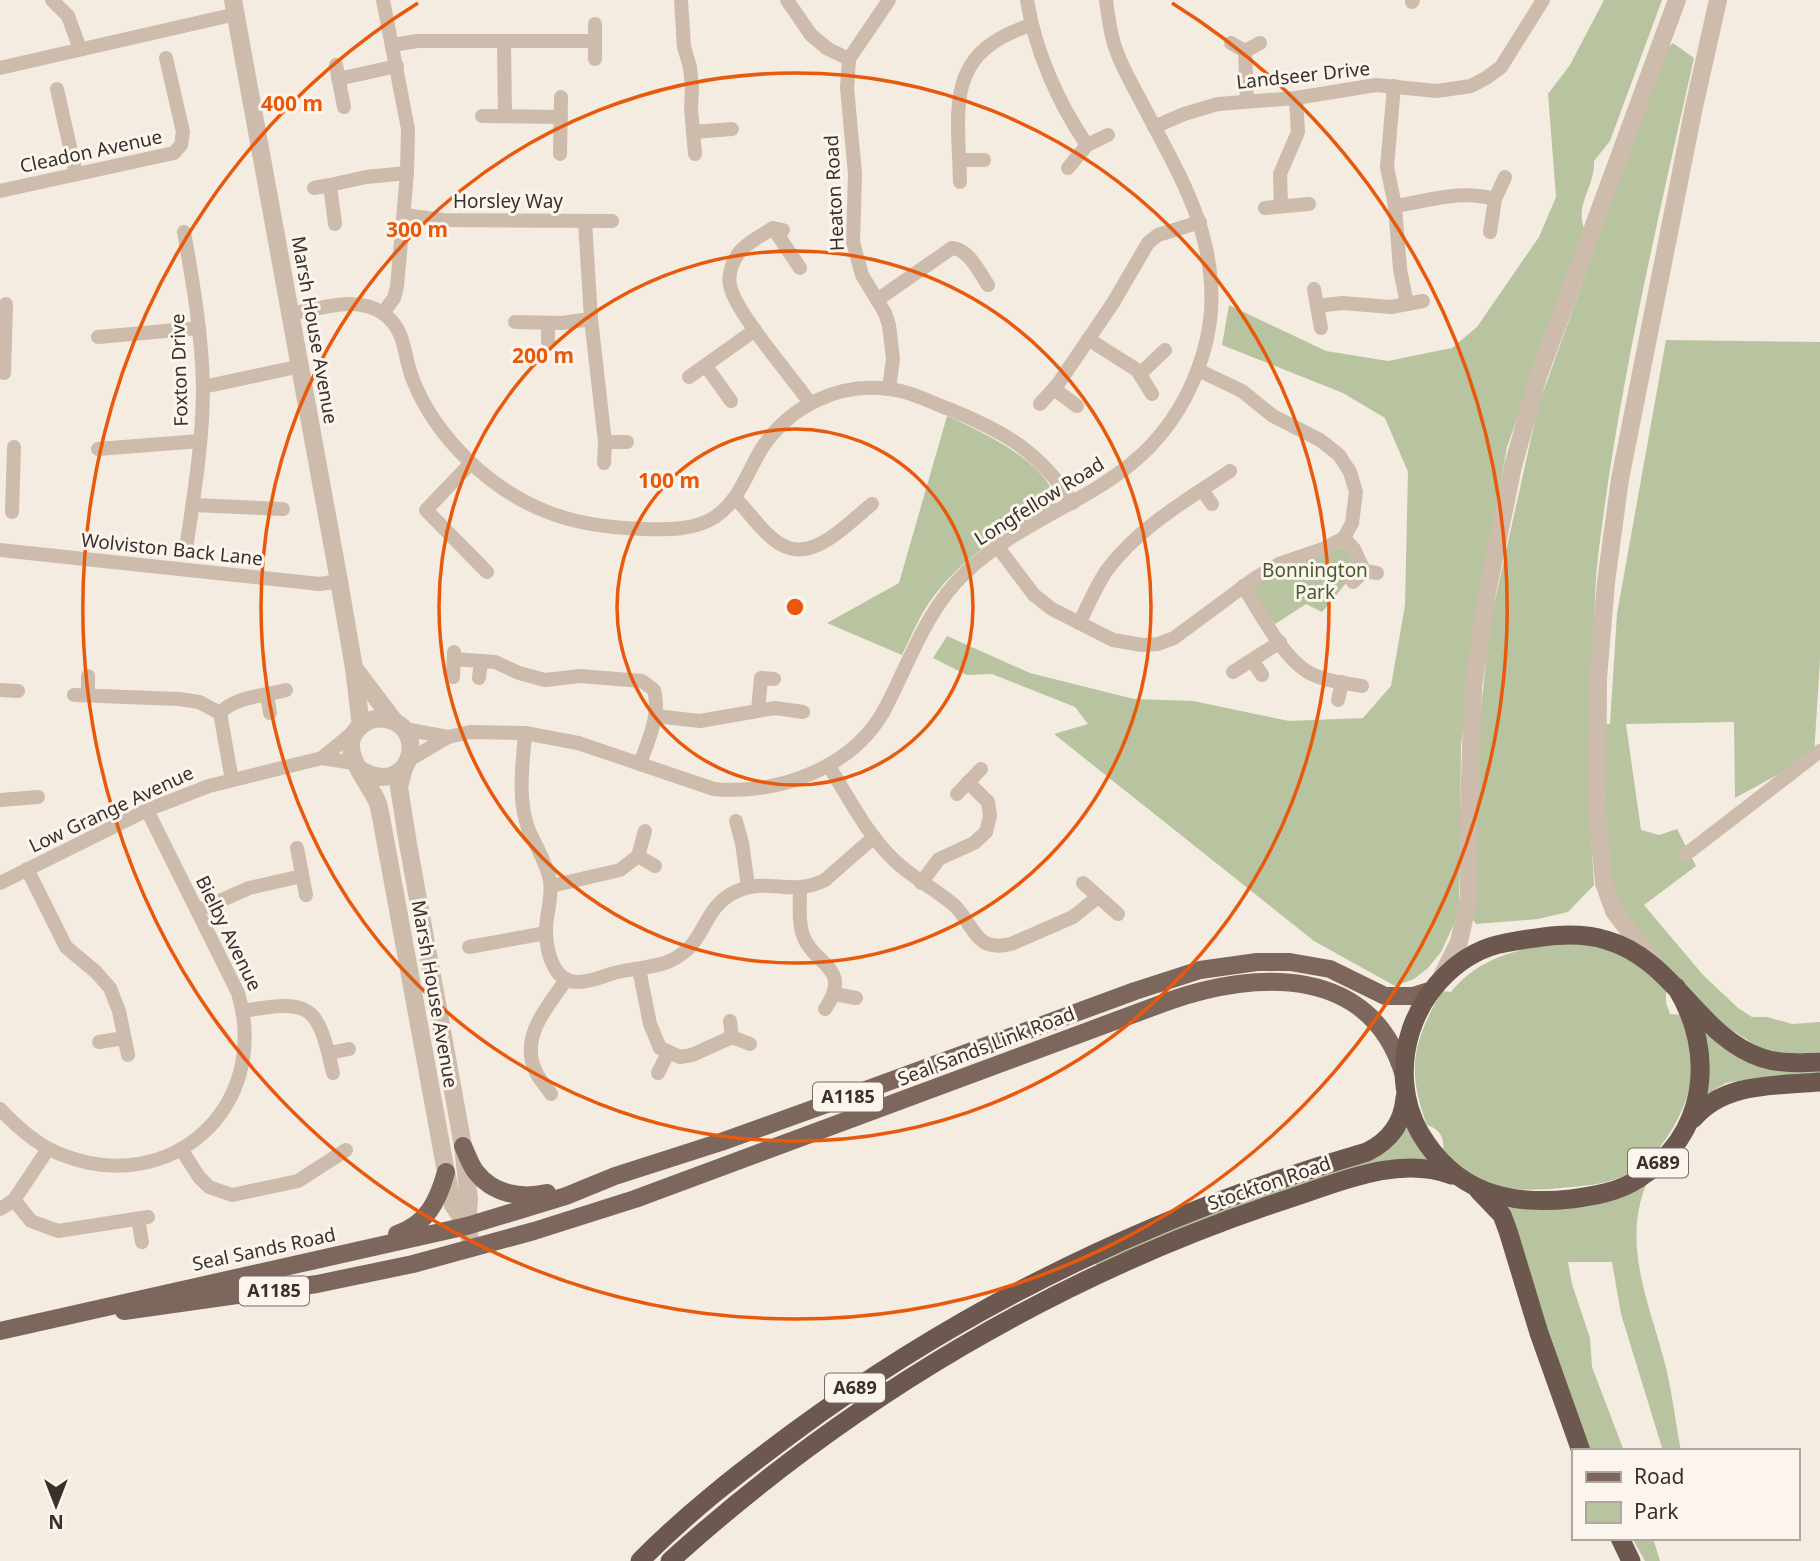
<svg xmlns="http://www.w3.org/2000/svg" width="1820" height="1561" font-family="'Noto Sans',sans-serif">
	<rect width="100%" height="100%" fill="#f4ebe1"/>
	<g fill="#b8c4a0">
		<path d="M 1604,0 L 1662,0 L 1610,141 L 1594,161 C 1595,187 1575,203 1584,228 L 1507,447 L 1476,615 L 1461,746 L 1459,913 L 1441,952 L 1428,968 L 1414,979 L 1395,986 L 1314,941 L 1054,734 L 1088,724 L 1075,707 L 992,674 L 967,675 L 933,658 L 947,636 L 1030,673 L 1134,699 L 1193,701 L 1289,721 L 1363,718 L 1391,686 L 1405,605 L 1408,472 L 1385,418 L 1343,393 L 1222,345 L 1229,305 L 1326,351 L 1388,361 L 1452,348 L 1477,327 L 1539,237 L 1556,197 L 1548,94 L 1570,65 Z"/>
		<path d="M 1673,43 L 1694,58 C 1657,223 1618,389 1598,557 C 1595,580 1595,603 1594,626 C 1588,712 1588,799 1594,885 L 1568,912 L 1538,919 L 1476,924 L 1471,917 L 1474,769 L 1491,619 L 1538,407 L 1665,50 Z"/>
		<path d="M 1666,340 L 1820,342 L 1820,659 L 1814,755 L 1735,798 L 1734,722 L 1626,724 L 1641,830 L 1659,835 L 1677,829 L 1696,866 L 1644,905 L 1703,975 L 1738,1008 L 1752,1017 L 1767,1017 L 1792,1024 L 1820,1022 L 1820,1052 L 1790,1054 L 1763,1050 L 1721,1023 L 1654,954 L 1619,905 L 1607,875 L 1602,724 L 1610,724 L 1617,614 Z"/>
		<path d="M 947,416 C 980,431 1052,463 1056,504 C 1005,530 950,564 921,616 C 914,629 908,642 902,655 L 827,623 L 899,583 Z"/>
		<path d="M 1341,547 L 1348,550 L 1357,570 L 1322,612 L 1306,604 L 1275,624 L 1252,591 L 1252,587 L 1278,569 Z"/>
		<path d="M 1578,943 C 1619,950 1639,960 1666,991 L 1666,1003 L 1670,1014 L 1680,1015 C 1684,1027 1690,1039 1692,1051 C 1700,1089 1667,1151 1634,1171 C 1612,1184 1585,1186 1561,1188 C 1510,1193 1481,1189 1443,1152 C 1445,1138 1440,1129 1427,1125 C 1406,1069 1413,1042 1442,991 L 1451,992 C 1482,953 1531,945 1578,943 Z"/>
		<path d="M 1704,1027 L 1726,1048 L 1820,1067 L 1820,1074 L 1751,1079 L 1726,1083 L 1707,1094 Z"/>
		<path d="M 1407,1128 L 1428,1161 L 1097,1267 L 1094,1260 L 1239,1201 L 1392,1144 Z"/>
		<path d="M 1646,1185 C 1622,1244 1649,1303 1664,1360 C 1672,1389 1675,1421 1681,1451 L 1663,1451 L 1621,1314 L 1612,1262 L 1568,1262 L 1572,1284 L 1590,1338 L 1592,1367 L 1624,1451 L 1591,1451 L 1554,1353 L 1505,1210 L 1508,1207 C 1556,1214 1602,1203 1646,1185 Z"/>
		<path d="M 1632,1538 L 1653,1538 L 1660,1561 L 1645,1561 Z"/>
	</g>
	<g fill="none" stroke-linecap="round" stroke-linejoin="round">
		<g stroke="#cdbbac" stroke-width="14">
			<path d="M 52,0 L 68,16 L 80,49"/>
			<path d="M 681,0 L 684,47 L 690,67 L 692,88 L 691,108 L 695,154"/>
			<path d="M 787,0 L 811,35 L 828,49 L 849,59"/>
			<path d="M 889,0 L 849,59 L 847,88 L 855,174 L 853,242 L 862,275 L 885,313 L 889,325 L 893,359 L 889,389"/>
			<path d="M 1027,0 C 1035,50 1058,103 1087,145"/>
			<path d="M 1412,2 L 1413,0"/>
			<path d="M 595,24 L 595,59"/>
			<path d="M 504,42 L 505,116"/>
			<path d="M 1231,43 L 1245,51 L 1260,43"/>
			<path d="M 393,45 L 417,41 L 595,41"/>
			<path d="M 1245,51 L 1247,101"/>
			<path d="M 336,65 L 344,107"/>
			<path d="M 0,68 L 236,14"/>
			<path d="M 338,79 L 397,66"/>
			<path d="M 1394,86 L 1387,167 L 1395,206 L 1400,269 L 1407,304"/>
			<path d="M 57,89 L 76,174"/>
			<path d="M 482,116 L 561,117"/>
			<path d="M 1154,127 L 1184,114 L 1218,104 L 1296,98 L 1376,85 L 1437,91 L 1471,86 L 1486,78 L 1501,67 L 1543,0"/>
			<path d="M 693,132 L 732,129"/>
			<path d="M 560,154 L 561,97"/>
			<path d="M 960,160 L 984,160"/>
			<path d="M 1068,168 L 1087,145 L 1108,135"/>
			<path d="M 960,182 C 958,106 944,53 1031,25"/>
			<path d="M 330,185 L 366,177 L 407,173"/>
			<path d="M 314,188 L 330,185 L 335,224"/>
			<path d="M 0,191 L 174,153 L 181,145 L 183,132 L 166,58"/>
			<path d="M 1281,206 L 1280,174 L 1298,132 L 1296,98"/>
			<path d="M 1395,206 C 1430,201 1459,189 1495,199"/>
			<path d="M 1265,208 L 1309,204"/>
			<path d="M 404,215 L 443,220 L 612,221"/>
			<path d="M 585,221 L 591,319 L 605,442 L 604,463"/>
			<path d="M 773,228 L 800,268"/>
			<path d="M 783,230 L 773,228 C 762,235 745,244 738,254 C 732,263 728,275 730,285 C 734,311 793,378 810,403"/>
			<path d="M 184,232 C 193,283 202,335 203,387 C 203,441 194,495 186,549"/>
			<path d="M 1490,232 L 1495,199 L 1505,177"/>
			<path d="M 1314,289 L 1321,328"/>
			<path d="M 877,300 L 952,248 C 969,249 979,272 988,285"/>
			<path d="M 1317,306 L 1342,303 L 1391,307 L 1423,301"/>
			<path d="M 383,313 L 394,298 L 397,287 L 407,173 L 408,129 L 383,0"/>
			<path d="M 291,314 C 320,308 358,295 384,314 C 407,331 403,356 413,380 C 436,438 491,491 550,513 C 579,524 612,528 643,529 C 667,530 695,530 715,517 C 740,500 747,472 762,448 C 790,406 839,382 889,389 C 910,391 930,402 949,409 C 1005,432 1039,451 1073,503"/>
			<path d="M 515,322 L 562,323 L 591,319"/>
			<path d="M 98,337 L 199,328"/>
			<path d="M 1088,339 L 1137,370 L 1152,394"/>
			<path d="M 548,341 L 548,323"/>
			<path d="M 706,366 L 731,401"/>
			<path d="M 4,373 L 6,304"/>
			<path d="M 1140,374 L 1165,350"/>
			<path d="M 689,377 L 755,330"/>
			<path d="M 203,387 L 301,366"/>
			<path d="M 1054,389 L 1077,406"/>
			<path d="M 1040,404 L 1058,384 L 1113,303 L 1148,243 L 1158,235 L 1200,222"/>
			<path d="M 605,442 L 627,442"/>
			<path d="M 98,449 L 200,441"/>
			<path d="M 471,463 L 426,510 L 487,572"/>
			<path d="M 1202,490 L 1212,504"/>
			<path d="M 735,498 C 750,513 764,535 782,545 C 814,563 849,522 872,504"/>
			<path d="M 193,505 L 283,509"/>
			<path d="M 12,512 L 14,447"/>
			<path d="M 1344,538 L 1354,549 L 1364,571"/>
			<path d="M 997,546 L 1034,595 L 1052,609 L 1113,640 L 1142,645 L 1158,644 L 1174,638 L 1255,578 L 1279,564 L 1323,549 L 1344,538 L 1352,523 L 1356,492 L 1350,472 L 1339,455 L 1320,440 L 1273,416 L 1242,391 L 1198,370"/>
			<path d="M 0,550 L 320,584 L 339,581"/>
			<path d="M 1353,582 L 1364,571 L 1377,573"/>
			<path d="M 1243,586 C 1260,612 1285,663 1314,675 C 1328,682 1346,683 1362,686"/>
			<path d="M 1079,623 C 1088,606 1096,586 1107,570 C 1139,527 1187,500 1230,471"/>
			<path d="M 454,659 L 495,662 L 519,673 L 545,680 L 580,676 L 642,681 L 654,690 C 661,715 648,740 640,764"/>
			<path d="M 1252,660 L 1262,675"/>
			<path d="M 1233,672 L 1280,642"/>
			<path d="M 453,677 L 454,652"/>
			<path d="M 479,678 L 481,661"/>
			<path d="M 0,690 L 18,691"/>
			<path d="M 74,695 L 179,699 L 199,702 L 220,713 L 232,780"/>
			<path d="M 88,695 L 88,676"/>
			<path d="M 267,695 L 270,713"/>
			<path d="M 1338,700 L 1342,682"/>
			<path d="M 758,710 L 761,678 L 774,679"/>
			<path d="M 220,713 C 236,696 264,696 286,690"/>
			<path d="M 655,716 L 700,721 L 775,708 L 803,712"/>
			<path d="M 404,729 L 448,737"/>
			<path d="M 525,733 C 523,764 517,797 528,828 C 535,846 547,862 550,881 C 553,898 545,917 546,934 C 547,953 554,982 577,982 C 592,982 605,975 618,972 C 635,968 654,968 670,961 C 708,943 700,911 733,893 C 767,875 789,898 825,880 L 874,837"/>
			<path d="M 322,758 L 356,730"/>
			<path d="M 409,760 L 448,737 L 470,732 L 525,733 L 578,743 L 714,789 C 780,795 856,767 887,705 C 911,658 927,609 966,572 C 1043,500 1140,495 1190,388 C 1201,364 1209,338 1211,311 C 1216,231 1178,173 1143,105 C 1133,86 1122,68 1115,47 C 1110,32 1108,16 1106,0"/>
			<path d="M 828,765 C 848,796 866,833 893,859 C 911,877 934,888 954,905 C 974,924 974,953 1011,944 L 1073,917 L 1098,897"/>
			<path d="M 957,794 L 981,769"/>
			<path d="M 0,800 L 38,797"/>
			<path d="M 736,821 L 742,843 L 748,886"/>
			<path d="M 297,848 L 306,895"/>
			<path d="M 1685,855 L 1820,751"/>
			<path d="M 638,856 L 655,866"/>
			<path d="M 27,869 L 66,947 L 96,972 L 110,988 L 119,1011 L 128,1055"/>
			<path d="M 0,883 L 147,810 L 209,786 L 322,758 L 354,763"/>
			<path d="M 921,883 L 939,859 L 974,843 L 986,832 L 990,816 L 988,802 L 968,782"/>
			<path d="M 1083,883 L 1118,914"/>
			<path d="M 551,886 L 620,870 L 638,856 L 645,831"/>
			<path d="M 800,889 C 800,904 798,924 804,938 C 815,965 853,968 825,1009"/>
			<path d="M 197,911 L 249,888 L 302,876"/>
			<path d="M 469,947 L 546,933"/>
			<path d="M 639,969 L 650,1024 L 660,1048 L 680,1057 L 692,1055 L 732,1037"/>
			<path d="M 834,994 L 856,998"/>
			<path d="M 244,1011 C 313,998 318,1007 333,1073"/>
			<path d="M 730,1021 L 732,1037 L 750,1044"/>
			<path d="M 99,1042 L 124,1038"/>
			<path d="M 329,1053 L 349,1049"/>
			<path d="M 658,1073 L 668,1053"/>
			<path d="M 551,1094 C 546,1086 538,1078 535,1070 C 520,1036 548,1006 566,980"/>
			<path d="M 0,1109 C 17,1127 37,1145 60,1154 C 170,1199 272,1107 238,993 L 147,810"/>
			<path d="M 181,1149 L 199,1177 L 209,1187 L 232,1195 L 298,1181 L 346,1150"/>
			<path d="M 14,1200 L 31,1221 L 58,1231 L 148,1217"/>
			<path d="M 0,1209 L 14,1200 L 48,1149"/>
			<path d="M 138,1219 L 142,1242"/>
		</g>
		<g stroke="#cdbbac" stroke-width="18">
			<path d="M 233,0 L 339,581 L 354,668 L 361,726"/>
			<path d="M 354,668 L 394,721"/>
			<path d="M 404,768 L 399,787 L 408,844 L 463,1146 L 469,1199 L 467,1226"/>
			<path d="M 359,769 C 410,800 429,730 389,720 C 380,717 371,719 363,724 C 333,745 367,779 377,801 C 379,806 380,812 381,817 L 446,1172 L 453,1205 L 467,1226 L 472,1248"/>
			<path d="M 1652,961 L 1614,911 L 1604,883 L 1597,809 L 1598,678 L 1606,582 L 1620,479 L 1694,107 L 1718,0"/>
			<path d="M 1441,978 L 1459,942 L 1469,897 L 1468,843 L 1473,688 L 1487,593 L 1513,466 L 1538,377 L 1677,0"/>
		</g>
		<g stroke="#7d675c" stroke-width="18">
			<path d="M 463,1146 C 467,1154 470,1165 476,1172 C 493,1194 521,1199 547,1193"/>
			<path d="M 397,1234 C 427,1224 438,1201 446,1172"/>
			<path d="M 124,1311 L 317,1284 L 413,1264 L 534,1231 L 635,1199 L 1169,1001 C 1257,970 1372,965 1404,1076"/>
			<path d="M 0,1331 L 467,1226 L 566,1196 L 615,1176 L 721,1142 L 874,1087 L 1135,991 L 1200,970 L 1257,962 L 1290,962 L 1330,969 L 1385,996 L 1413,996 L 1432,990"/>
		</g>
		<g stroke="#6c584f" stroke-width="19">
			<path d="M 1676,987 C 1717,1054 1707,1135 1638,1179 C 1619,1192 1593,1196 1571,1199 C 1507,1206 1455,1192 1420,1133 C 1402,1102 1400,1064 1411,1030 C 1425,988 1461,951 1505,943 C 1538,937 1574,930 1606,940 C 1674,959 1698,1037 1762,1058 C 1781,1064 1800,1063 1820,1062"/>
			<path d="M 1693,1119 C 1724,1082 1774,1086 1820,1082"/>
			<path d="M 1479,1191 L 1502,1215 L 1508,1231 L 1539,1333 L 1581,1451"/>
			<path d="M 1620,1538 L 1631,1561"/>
			<path d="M 640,1561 C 687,1513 740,1472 794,1432 C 969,1303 1158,1212 1367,1152 C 1389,1141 1403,1124 1405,1098"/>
			<path d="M 670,1561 C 849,1399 1059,1274 1288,1199 C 1340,1182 1398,1155 1452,1175"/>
		</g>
	</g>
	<g fill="none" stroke="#e8590c" stroke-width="3.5">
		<circle cx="795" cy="607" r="178"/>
		<circle cx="795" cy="607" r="356"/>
		<circle cx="795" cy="607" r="534"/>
		<path d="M1172 3A712 712 0 1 1 418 3"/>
	</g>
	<g text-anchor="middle" stroke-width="6" stroke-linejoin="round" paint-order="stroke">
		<g fill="#fbf5ee" stroke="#756b66" stroke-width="2">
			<rect x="813" y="1082.5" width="70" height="29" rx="5"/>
			<rect x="1628" y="1148.5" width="60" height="29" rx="5"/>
			<rect x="239" y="1276.5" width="70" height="29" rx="5"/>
			<rect x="825" y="1373.5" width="60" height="29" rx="5"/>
		</g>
		<g font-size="18" font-weight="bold" fill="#3b302b">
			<text x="848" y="1103">A1185</text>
			<text x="1658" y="1169">A689</text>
			<text x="274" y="1297">A1185</text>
			<text x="855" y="1394">A689</text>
		</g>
		<g font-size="19" fill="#3b302b" stroke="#fbf5ee">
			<text transform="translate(1303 75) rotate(-6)" y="7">Landseer Drive</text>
			<text transform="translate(91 151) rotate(-12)" y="7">Cleadon Avenue</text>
			<text transform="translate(834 193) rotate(-93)" y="7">Heaton Road</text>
			<text x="508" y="208">Horsley Way</text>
			<text transform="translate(315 330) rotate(80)" y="7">Marsh House Avenue</text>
			<text transform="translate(179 370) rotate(-92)" y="7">Foxton Drive</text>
			<text transform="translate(1039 501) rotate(-32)" y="7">Longfellow Road</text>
			<text transform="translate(172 549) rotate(6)" y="7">Wolviston Back Lane</text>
			<text transform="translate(111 809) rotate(-25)" y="7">Low Grange Avenue</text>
			<text transform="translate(229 933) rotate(64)" y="7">Bielby Avenue</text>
			<text transform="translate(435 994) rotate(80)" y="7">Marsh House Avenue</text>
			<text transform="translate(986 1046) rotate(-21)" y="7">Seal Sands Link Road</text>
			<text transform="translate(1269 1183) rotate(-19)" y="7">Stockton Road</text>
			<text transform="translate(264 1249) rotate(-12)" y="7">Seal Sands Road</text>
		</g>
		<g font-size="19" fill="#4a5a2e" stroke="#fbf5ee">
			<text x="1315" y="577">Bonnington<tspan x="1315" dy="22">Park</tspan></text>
		</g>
	</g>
	<circle cx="795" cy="607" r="10" fill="#e8590c" stroke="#fbf5ee" stroke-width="3.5"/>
	<g font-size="21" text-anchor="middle" font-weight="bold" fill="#e8590c" stroke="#fbf5ee" stroke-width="6" stroke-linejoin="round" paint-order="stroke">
		<text x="292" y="111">400 m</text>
		<text x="417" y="237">300 m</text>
		<text x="543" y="363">200 m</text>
		<text x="669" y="488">100 m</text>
	</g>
	<rect x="1572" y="1449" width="228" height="91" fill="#fbf5ee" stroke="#aea6a0" stroke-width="2"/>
	<rect x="1586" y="1472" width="35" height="10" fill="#7d675c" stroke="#aea6a0" stroke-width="2"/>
	<text x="1634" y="1484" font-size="21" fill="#3b302b">Road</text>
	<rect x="1586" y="1502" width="35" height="21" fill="#b8c4a0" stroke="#aea6a0" stroke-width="2"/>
	<text x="1634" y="1519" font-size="21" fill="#3b302b">Park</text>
	<g transform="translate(56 1505) rotate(180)" stroke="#fbf5ee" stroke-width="5" paint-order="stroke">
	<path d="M0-5L12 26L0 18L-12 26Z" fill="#3b302b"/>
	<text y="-10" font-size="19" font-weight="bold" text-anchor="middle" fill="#3b302b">N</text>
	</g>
</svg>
